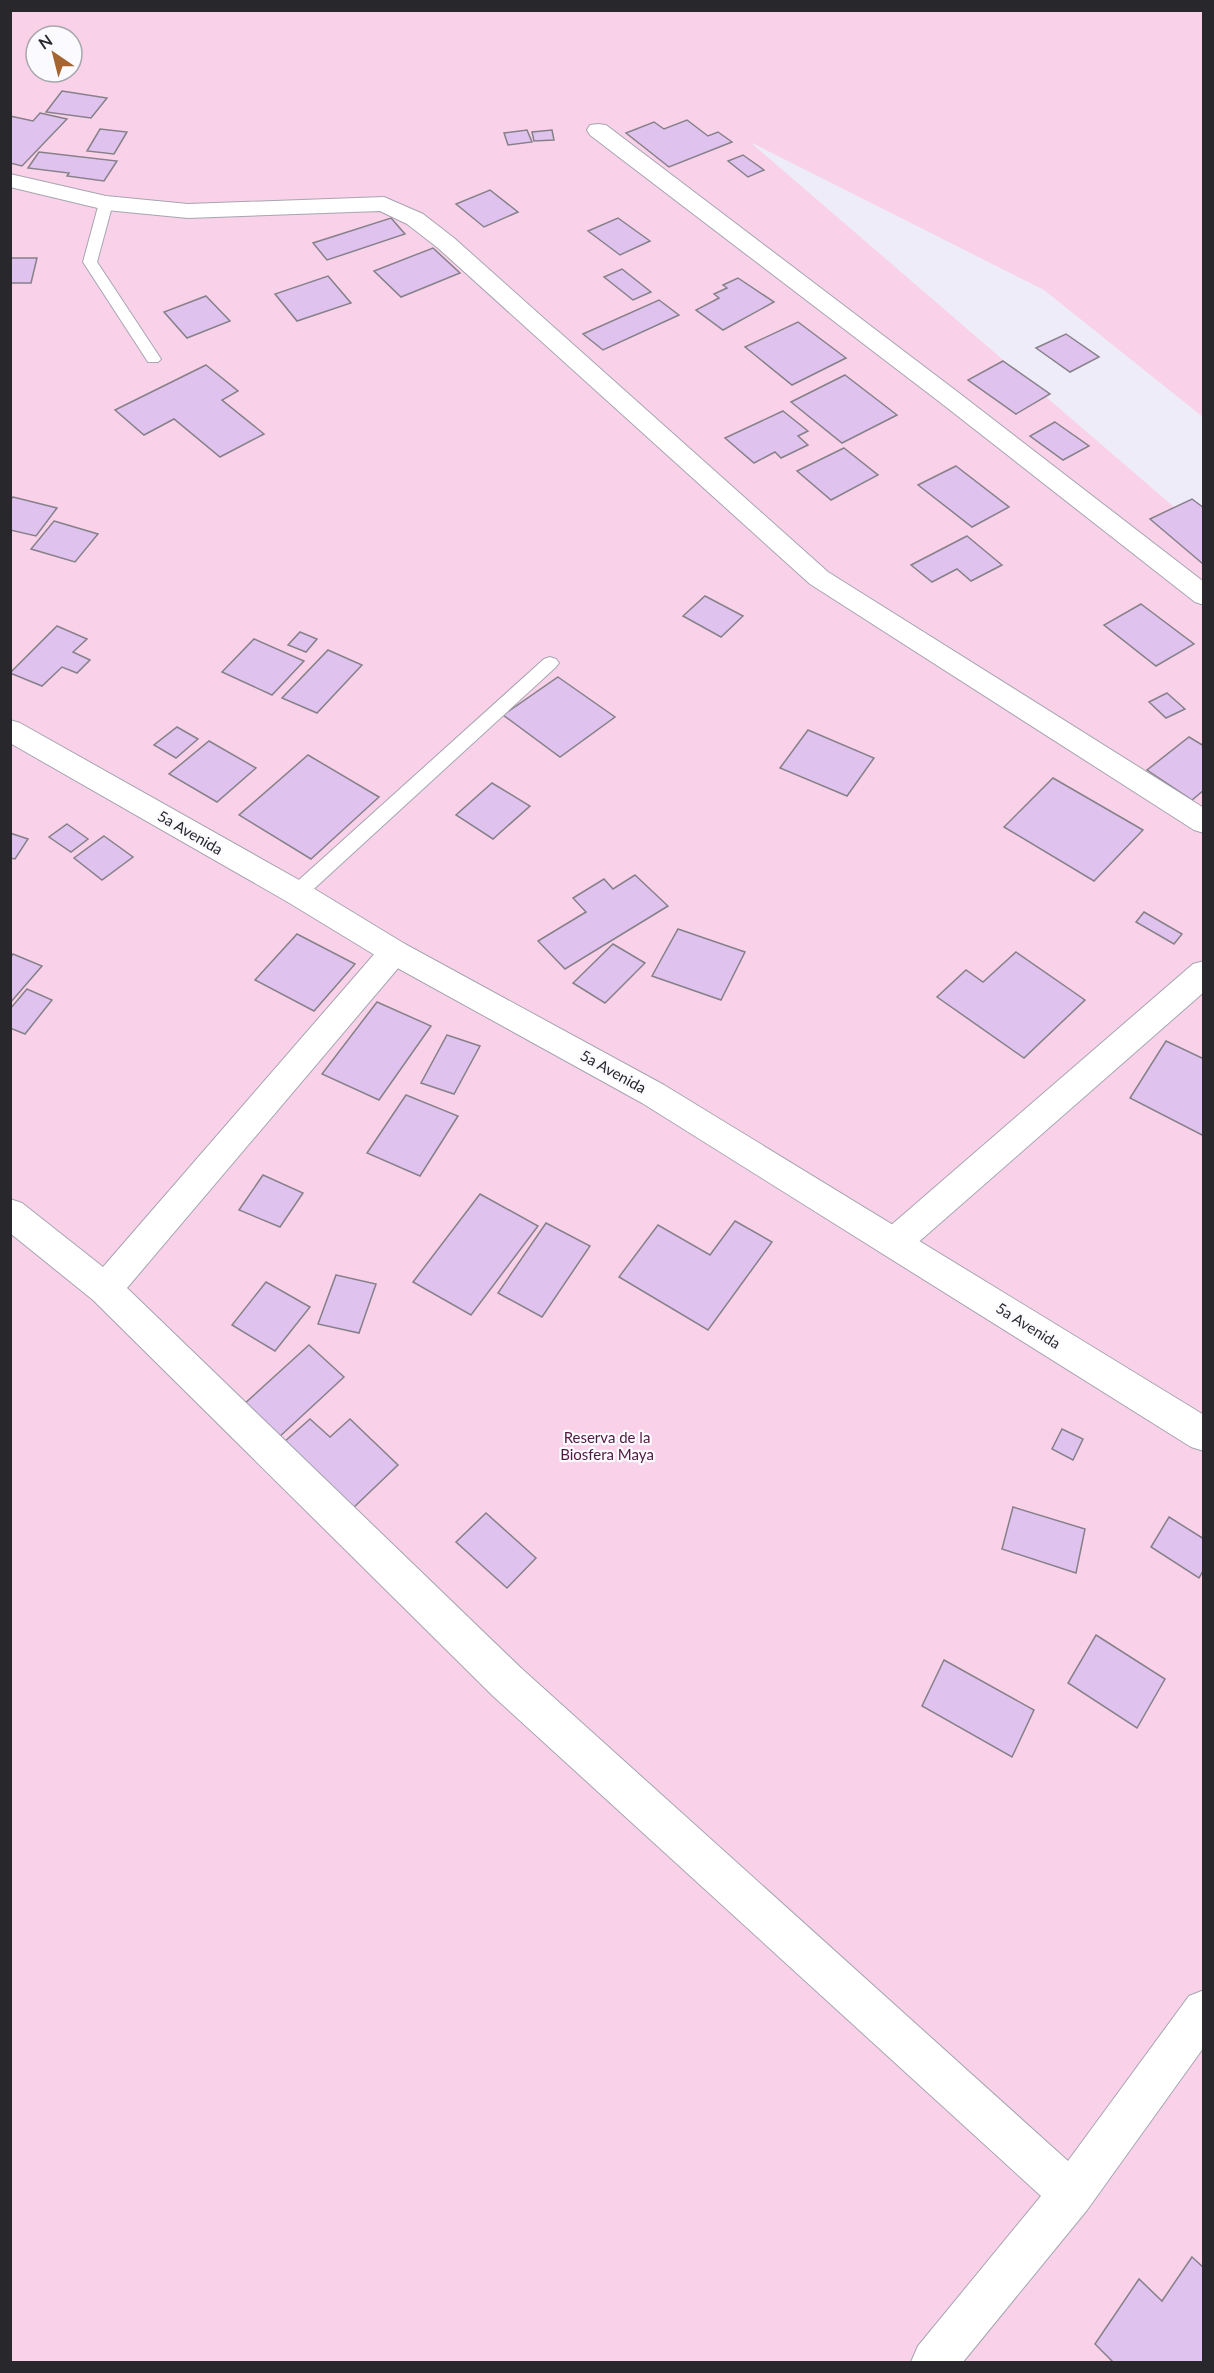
<svg xmlns="http://www.w3.org/2000/svg" width="1214" height="2373" font-family="Lato,sans-serif">
	<rect width="100%" height="100%" fill="#edecf8"/>
	<path fill="#f9d2ea" fill-rule="evenodd" d="M 11,11 L 1203,11 L 1203,417 L 1044,290 L 750,142 L 1203,532 L 1203,2362 L 11,2362 ZM 36,36 L 72,36 L 72,72 L 36,72 Z"/>
	<g fill="#e0c2ee" stroke="#868089" stroke-width="1.5">
		<path d="M 62,91 L 107,98 L 91,118 L 46,112 Z"/>
		<path d="M 40,113 L 67,119 L 22,166 L 10,163 L 10,116 L 33,121 Z"/>
		<path d="M 687,120 L 708,136 L 718,132 L 732,142 L 669,167 L 626,133 L 654,122 L 664,129 Z"/>
		<path d="M 100,129 L 127,132 L 114,154 L 87,151 Z"/>
		<path d="M 527,130 L 532,142 L 508,145 L 504,133 Z"/>
		<path d="M 552,130 L 554,140 L 534,141 L 532,132 Z"/>
		<path d="M 39,152 L 117,161 L 104,181 L 67,176 L 69,173 L 28,168 Z"/>
		<path d="M 743,155 L 764,170 L 748,177 L 728,161 Z"/>
		<path d="M 490,190 L 518,212 L 484,227 L 456,204 Z"/>
		<path d="M 391,218 L 405,234 L 327,260 L 313,243 Z"/>
		<path d="M 618,218 L 650,241 L 620,255 L 588,231 Z"/>
		<path d="M 433,248 L 460,273 L 401,297 L 374,271 Z"/>
		<path d="M 10,258 L 37,258 L 31,283 L 10,283 Z"/>
		<path d="M 622,269 L 651,292 L 633,300 L 604,277 Z"/>
		<path d="M 328,276 L 351,303 L 297,321 L 275,294 Z"/>
		<path d="M 738,278 L 774,302 L 723,330 L 696,310 L 719,298 L 714,294 L 727,288 L 723,285 Z"/>
		<path d="M 206,296 L 230,321 L 187,338 L 164,312 Z"/>
		<path d="M 659,300 L 679,315 L 603,350 L 583,334 Z"/>
		<path d="M 798,322 L 846,358 L 792,385 L 745,347 Z"/>
		<path d="M 1066,334 L 1099,357 L 1070,372 L 1036,348 Z"/>
		<path d="M 1003,361 L 1050,394 L 1016,414 L 968,380 Z"/>
		<path d="M 206,365 L 238,391 L 222,400 L 264,434 L 220,457 L 174,419 L 144,435 L 115,410 Z"/>
		<path d="M 845,375 L 897,415 L 842,443 L 791,402 Z"/>
		<path d="M 783,411 L 808,431 L 798,436 L 808,445 L 781,458 L 775,452 L 754,463 L 725,438 Z"/>
		<path d="M 1055,422 L 1089,446 L 1063,460 L 1030,436 Z"/>
		<path d="M 844,448 L 878,475 L 831,500 L 797,471 Z"/>
		<path d="M 956,466 L 1009,507 L 972,527 L 918,485 Z"/>
		<path d="M 13,497 L 57,508 L 36,536 L 10,530 L 10,500 Z"/>
		<path d="M 1192,499 L 1204,508 L 1203,564 L 1150,519 Z"/>
		<path d="M 54,521 L 98,534 L 75,562 L 31,549 Z"/>
		<path d="M 967,536 L 1002,565 L 971,581 L 957,569 L 932,582 L 911,565 Z"/>
		<path d="M 705,596 L 743,616 L 721,637 L 683,616 Z"/>
		<path d="M 1141,604 L 1194,644 L 1156,666 L 1104,625 Z"/>
		<path d="M 57,626 L 87,639 L 73,652 L 90,660 L 77,673 L 62,667 L 42,686 L 10,673 Z"/>
		<path d="M 300,632 L 317,639 L 306,652 L 288,645 Z"/>
		<path d="M 254,639 L 304,661 L 272,695 L 222,672 Z"/>
		<path d="M 328,650 L 362,665 L 317,713 L 282,698 Z"/>
		<path d="M 558,677 L 615,717 L 560,757 L 503,715 Z"/>
		<path d="M 1167,693 L 1185,709 L 1166,718 L 1149,702 Z"/>
		<path d="M 177,727 L 198,739 L 176,758 L 154,745 Z"/>
		<path d="M 808,730 L 874,758 L 847,796 L 780,768 Z"/>
		<path d="M 1189,737 L 1204,746 L 1204,790 L 1192,800 L 1147,770 Z"/>
		<path d="M 209,741 L 256,768 L 217,802 L 169,774 Z"/>
		<path d="M 308,755 L 379,797 L 311,859 L 239,815 Z"/>
		<path d="M 1053,778 L 1143,830 L 1094,881 L 1004,827 Z"/>
		<path d="M 492,783 L 530,806 L 493,839 L 456,815 Z"/>
		<path d="M 67,824 L 88,839 L 71,852 L 49,837 Z"/>
		<path d="M 10,833 L 28,839 L 15,859 L 10,858 Z"/>
		<path d="M 104,836 L 133,857 L 102,880 L 74,858 Z"/>
		<path d="M 635,875 L 668,906 L 565,969 L 538,941 L 586,912 L 573,898 L 604,879 L 613,889 Z"/>
		<path d="M 1144,912 L 1182,934 L 1174,944 L 1136,922 Z"/>
		<path d="M 678,929 L 745,952 L 721,1000 L 652,976 Z"/>
		<path d="M 297,934 L 355,964 L 314,1011 L 255,980 Z"/>
		<path d="M 613,944 L 645,963 L 605,1003 L 573,983 Z"/>
		<path d="M 1016,952 L 1085,1000 L 1024,1058 L 937,997 L 966,970 L 983,982 Z"/>
		<path d="M 13,954 L 42,966 L 10,1003 L 10,958 Z"/>
		<path d="M 27,989 L 52,1000 L 25,1034 L 10,1028 L 10,1009 Z"/>
		<path d="M 377,1002 L 431,1026 L 379,1100 L 322,1074 Z"/>
		<path d="M 447,1035 L 480,1046 L 454,1094 L 421,1083 Z"/>
		<path d="M 1166,1041 L 1204,1059 L 1204,1136 L 1130,1098 Z"/>
		<path d="M 406,1095 L 458,1116 L 420,1176 L 367,1153 Z"/>
		<path d="M 263,1175 L 303,1193 L 280,1227 L 239,1210 Z"/>
		<path d="M 480,1194 L 538,1226 L 471,1315 L 413,1282 Z"/>
		<path d="M 735,1221 L 772,1242 L 708,1330 L 619,1277 L 658,1225 L 710,1255 Z"/>
		<path d="M 546,1223 L 590,1246 L 542,1317 L 498,1293 Z"/>
		<path d="M 336,1275 L 376,1284 L 359,1333 L 318,1324 Z"/>
		<path d="M 266,1282 L 310,1307 L 275,1351 L 232,1325 Z"/>
		<path d="M 309,1345 L 344,1377 L 277,1439 L 242,1406 Z"/>
		<path d="M 310,1419 L 330,1437 L 350,1419 L 398,1465 L 351,1510 L 283,1443 Z"/>
		<path d="M 1062,1429 L 1083,1439 L 1073,1460 L 1052,1449 Z"/>
		<path d="M 1013,1507 L 1085,1529 L 1076,1573 L 1002,1549 Z"/>
		<path d="M 486,1513 L 536,1558 L 507,1588 L 456,1542 Z"/>
		<path d="M 1169,1517 L 1204,1539 L 1204,1569 L 1199,1578 L 1151,1547 Z"/>
		<path d="M 1096,1635 L 1165,1679 L 1137,1728 L 1068,1683 Z"/>
		<path d="M 944,1660 L 1034,1710 L 1012,1757 L 922,1706 Z"/>
		<path d="M 1192,2257 L 1204,2268 L 1204,2362 L 1113,2362 L 1095,2344 L 1139,2279 L 1162,2301 Z"/>
	</g>
	<g fill="none" stroke-linecap="round" stroke-linejoin="round">
		<defs>
			<g id="lane">
				<path d="M 106,199 L 113,203 L 97,262 L 161,359 L 158,362 L 148,362 L 83,262 L 99,203 Z"/>
				<path d="M 550,657 L 556,659 L 559,663 L 556,667 L 304,898 L 297,900 L 290,898 L 288,893 L 290,888 L 544,659 Z"/>
			</g>
			<g id="street">
				<path d="M 598,124 L 606,125 L 959,393 L 1204,582 L 1204,605 L 1195,602 L 941,403 L 590,135 L 587,130 L 590,125 Z"/>
				<path d="M 10,174 L 106,196 L 188,204 L 384,197 L 423,214 L 454,238 L 828,572 L 1204,808 L 1204,833 L 1194,830 L 810,584 L 438,248 L 407,224 L 380,211 L 188,218 L 106,210 L 10,187 Z"/>
				<path d="M 394,940 L 405,944 L 409,952 L 405,960 L 127,1288 L 521,1668 L 1068,2161 L 1189,1996 L 1204,1990 L 1204,2047 L 1087,2210 L 963,2362 L 911,2362 L 918,2346 L 1041,2196 L 493,1696 L 93,1300 L 10,1233 L 10,1199 L 22,1203 L 103,1267 L 383,944 Z"/>
				<path d="M 1204,961 L 1204,992 L 906,1253 L 894,1258 L 882,1253 L 877,1243 L 882,1233 L 1193,964 Z"/>
			</g>
			<path id="secondary" d="M 10,720 L 20,723 L 308,885 L 405,944 L 664,1085 L 1204,1415 L 1204,1451 L 1191,1447 L 642,1103 L 383,960 L 286,901 L 10,743 Z"/>
		</defs>
		<use href="#lane" stroke="#a6a5b0" stroke-width="2"/>
		<use href="#street" stroke="#a6a5b0" stroke-width="2"/>
		<use href="#secondary" stroke="#a6a5b0" stroke-width="2"/>
		<use href="#lane" fill="#fff" fill-rule="evenodd"/>
		<use href="#street" fill="#fff" fill-rule="evenodd"/>
		<use href="#secondary" fill="#fff" fill-rule="evenodd"/>
	</g>
	<g text-anchor="middle" stroke-width="4.5" stroke-linejoin="round" paint-order="stroke">
		<g font-size="15" fill="#28282c" stroke="#fafaff">
			<text transform="translate(190 833) rotate(30)" y="5">5a Avenida</text>
			<text transform="translate(613 1072) rotate(29)" y="5">5a Avenida</text>
			<text transform="translate(1028 1326) rotate(32)" y="5">5a Avenida</text>
		</g>
		<g font-size="15" fill="#511941" stroke="#fafaff">
			<text x="607" y="1443">Reserva de la<tspan x="607" dy="17">Biosfera Maya</tspan></text>
		</g>
	</g>
	<rect width="1214" height="2373" fill="none" stroke="#28282c" stroke-width="24"/>
	<g transform="translate(54 54) rotate(325)"><circle r="28" fill="#fafaff" stroke="#a6a6ab" stroke-width="1.5"/>
	<path d="M0-4.5L10 22L0 15L-10 22Z" fill="#a66530"/>
	<text y="-9" font-size="16" font-weight="bold" text-anchor="middle" fill="#28282c">N</text>
	</g>
</svg>
